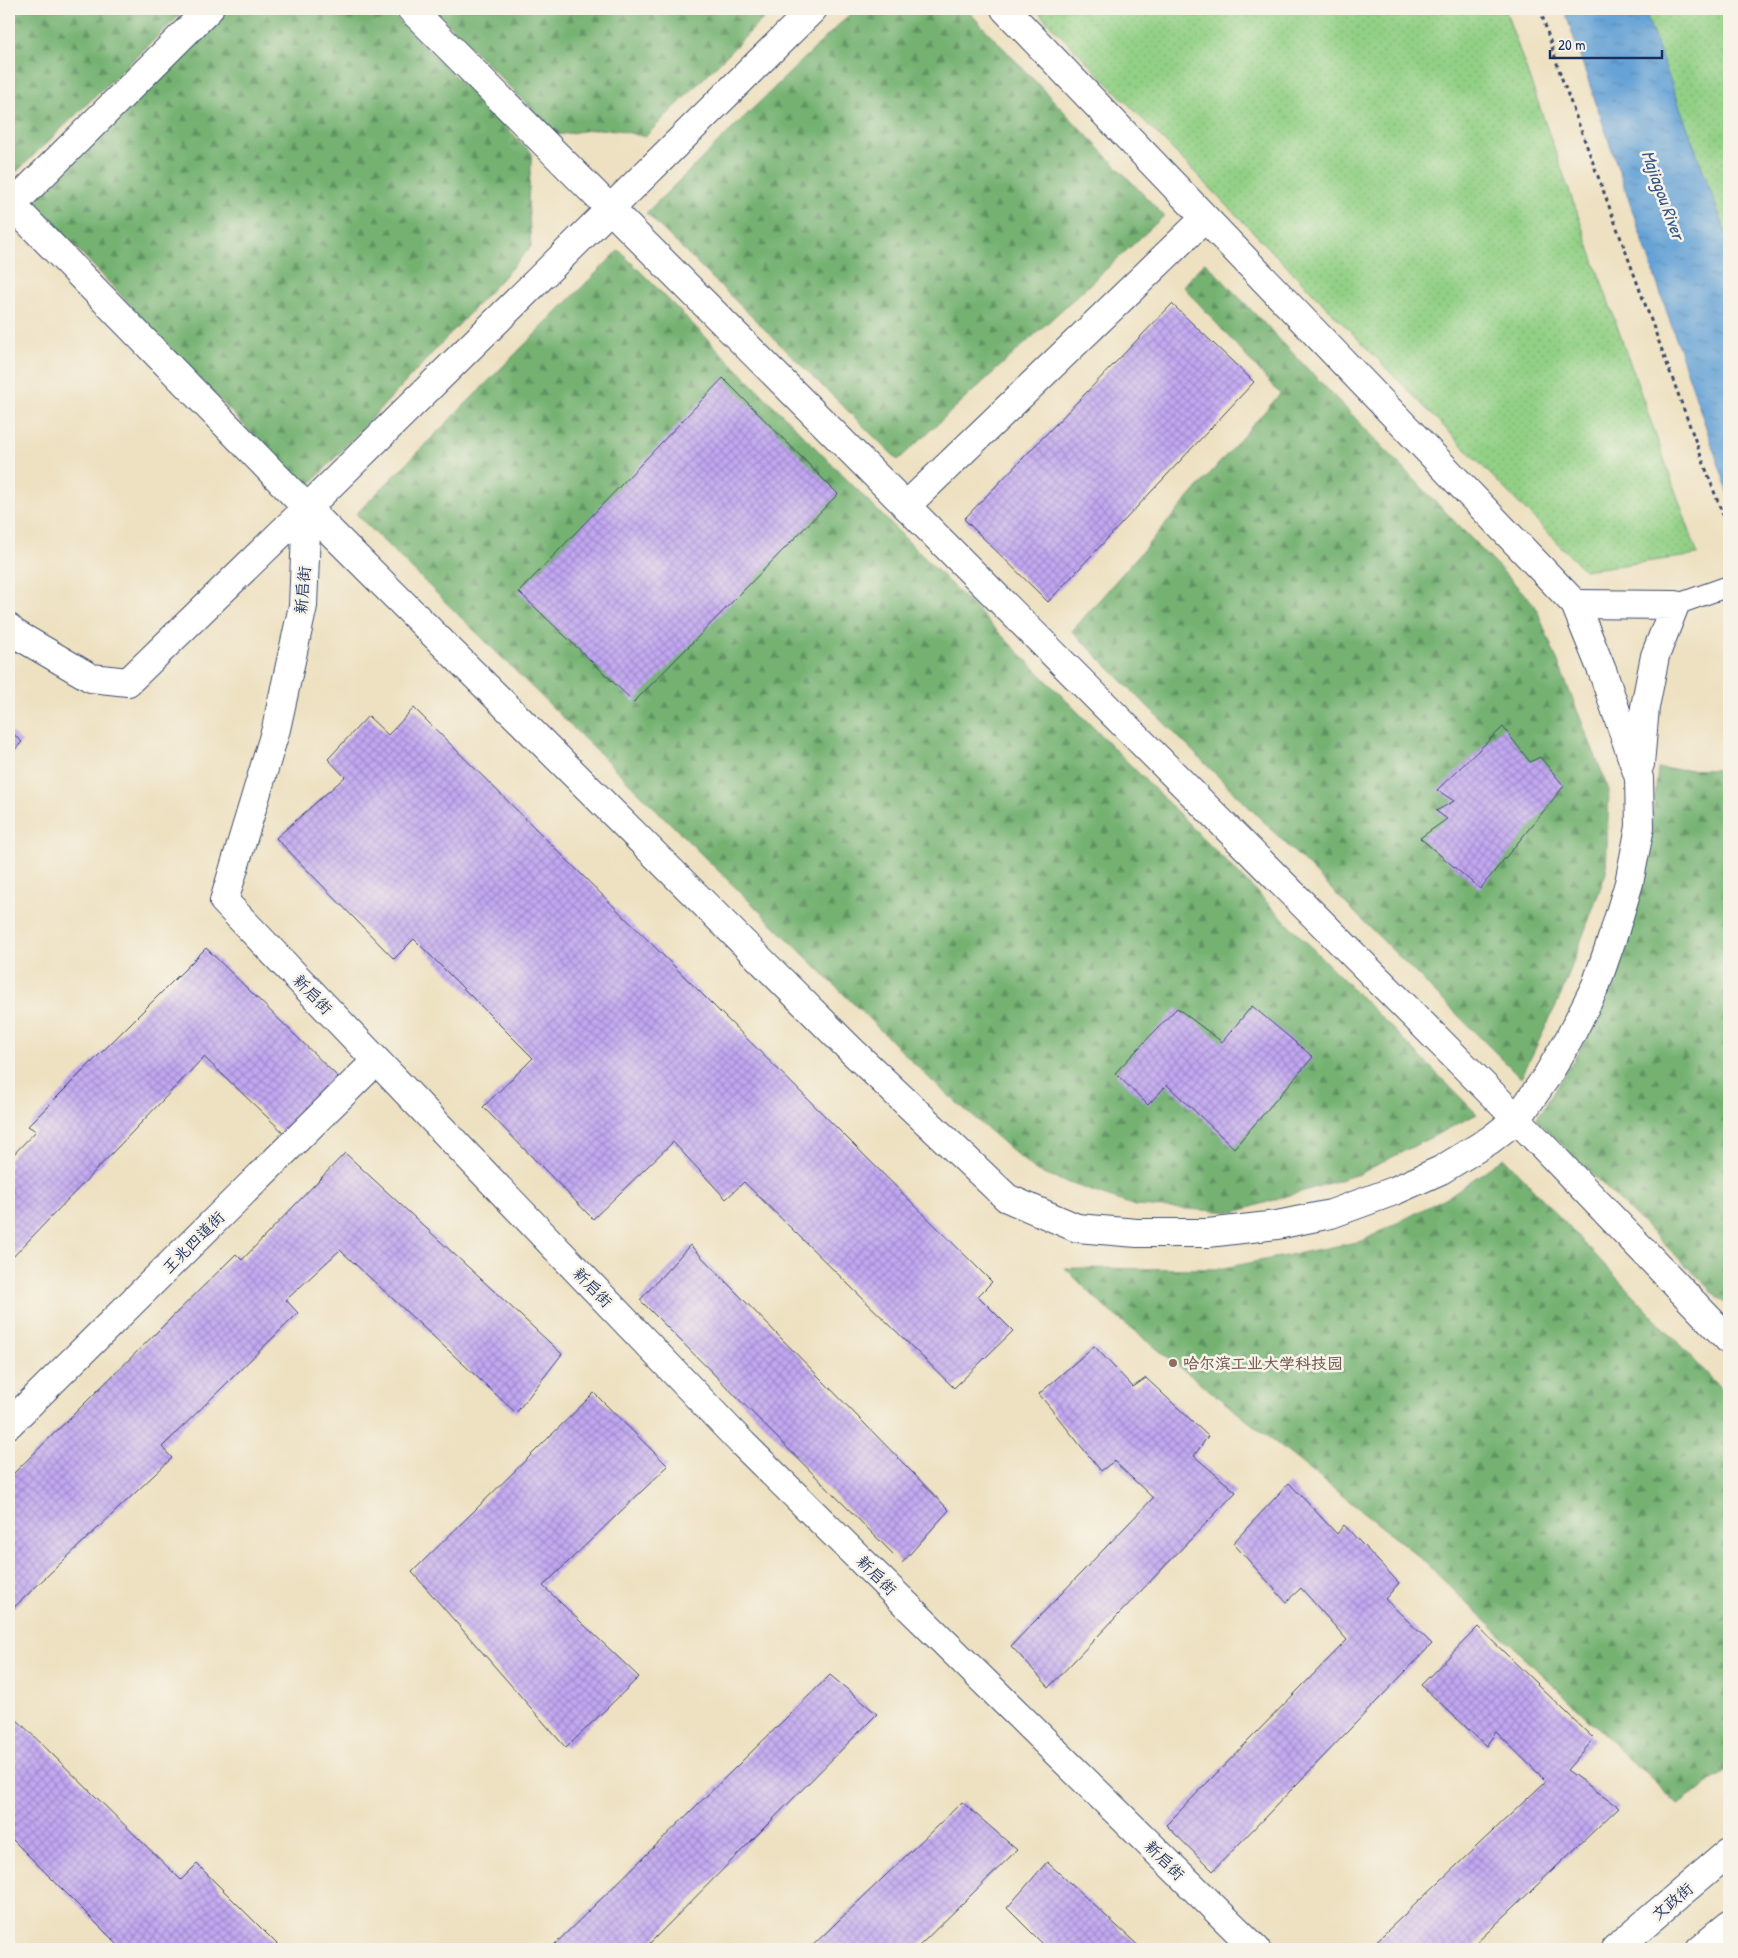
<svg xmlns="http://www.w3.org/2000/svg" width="1738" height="1958" font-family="'Patrick Hand','LXGW WenKai TC',sans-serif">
	<defs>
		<pattern id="forest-firs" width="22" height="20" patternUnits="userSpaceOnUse" patternTransform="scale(1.25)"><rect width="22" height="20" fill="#75b272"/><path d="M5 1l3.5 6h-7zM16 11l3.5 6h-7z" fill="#5f9161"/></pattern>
		<pattern id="park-dots" width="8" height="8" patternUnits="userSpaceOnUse" patternTransform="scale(1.25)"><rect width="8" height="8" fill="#92d085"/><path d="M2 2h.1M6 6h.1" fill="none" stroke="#7db375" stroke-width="1.8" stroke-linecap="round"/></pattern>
		<pattern id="water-ripples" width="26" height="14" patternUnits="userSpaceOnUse" patternTransform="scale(1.25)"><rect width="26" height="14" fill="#65a2d6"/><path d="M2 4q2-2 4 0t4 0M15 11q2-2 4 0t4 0" fill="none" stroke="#5284b1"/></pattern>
		<pattern id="building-cross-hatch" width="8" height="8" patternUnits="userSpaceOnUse" patternTransform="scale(1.25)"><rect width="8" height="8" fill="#c2a7f2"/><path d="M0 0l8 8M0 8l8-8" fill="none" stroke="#9d88c7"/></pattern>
	</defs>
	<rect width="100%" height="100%" fill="#f7f3e8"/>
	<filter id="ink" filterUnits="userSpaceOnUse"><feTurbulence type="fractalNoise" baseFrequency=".02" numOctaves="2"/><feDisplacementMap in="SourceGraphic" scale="10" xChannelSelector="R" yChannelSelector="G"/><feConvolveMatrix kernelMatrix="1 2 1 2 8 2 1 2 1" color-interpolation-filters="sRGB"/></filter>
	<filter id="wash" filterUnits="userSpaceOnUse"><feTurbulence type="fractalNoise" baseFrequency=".0096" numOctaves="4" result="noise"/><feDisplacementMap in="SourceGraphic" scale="20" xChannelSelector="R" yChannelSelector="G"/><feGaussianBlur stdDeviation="1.12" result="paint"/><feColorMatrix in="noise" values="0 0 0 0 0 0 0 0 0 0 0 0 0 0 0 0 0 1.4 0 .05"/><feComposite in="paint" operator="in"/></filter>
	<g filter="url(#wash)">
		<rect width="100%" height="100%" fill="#eee1c1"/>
		<g fill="url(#forest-firs)" stroke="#487068">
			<path d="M 9,9 L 186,9 L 11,177 L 9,175 Z"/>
			<path d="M 228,9 L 387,9 L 532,153 L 528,199 L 531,247 L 305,490 L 33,202 Z"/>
			<path d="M 433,9 L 773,9 L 645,137 L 618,130 L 596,129 L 557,135 Z"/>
			<path d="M 855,9 L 966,9 L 1164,216 L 898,460 L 646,213 Z"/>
			<path d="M 619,250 L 1477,1114 L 1359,1174 L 1235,1212 L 1135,1206 L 1037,1172 L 932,1081 L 356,514 Z"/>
			<path d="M 1205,262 L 1535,605 L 1609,790 L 1606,873 L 1561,995 L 1521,1078 L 1072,631 L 1280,394 L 1183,286 Z"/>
			<path d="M 1658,769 L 1729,770 L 1729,1307 L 1536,1120 L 1579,1052 L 1599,1011 L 1646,875 Z"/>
			<path d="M 1504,1158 L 1729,1397 L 1729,1769 L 1678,1805 L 1416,1554 L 1103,1306 L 1065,1268 L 1218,1269 L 1362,1241 L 1449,1196 Z"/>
		</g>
		<g fill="url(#park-dots)" stroke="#568072">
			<path d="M 1035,9 L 1505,9 L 1698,555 L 1584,570 Z"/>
			<path d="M 1643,9 L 1729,9 L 1729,251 Z"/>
		</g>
		<path fill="url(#water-ripples)" stroke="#40689a" d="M 1564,9 L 1644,9 L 1729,241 L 1729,495 Z"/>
		<g id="blocks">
			<g fill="url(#building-cross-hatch)">
				<path d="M 1172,304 L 1254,382 L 1048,602 L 964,519 Z"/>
				<path d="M 723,378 L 838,494 L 634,702 L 519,592 Z"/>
				<path d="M 414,708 L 992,1282 L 978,1296 L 1013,1331 L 954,1388 L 744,1182 L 726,1199 L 673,1142 L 593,1219 L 483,1107 L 533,1058 L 414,939 L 394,959 L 276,838 L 345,777 L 328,759 L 368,716 L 388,735 Z"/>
				<path d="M 1503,727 L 1530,762 L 1540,757 L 1564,786 L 1480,889 L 1420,838 L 1447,819 L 1436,811 L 1454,801 L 1437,790 Z"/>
				<path d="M 9,730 L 22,742 L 9,756 Z"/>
				<path d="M 206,948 L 338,1077 L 285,1134 L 204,1057 L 9,1261 L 9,1159 L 36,1131 L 28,1126 Z"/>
				<path d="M 1252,1006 L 1313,1057 L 1234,1148 L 1167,1085 L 1148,1105 L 1115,1073 L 1177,1008 L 1222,1042 Z"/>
				<path d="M 345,1153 L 562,1354 L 516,1413 L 340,1250 L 286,1300 L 298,1313 L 162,1447 L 172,1458 L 9,1612 L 9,1478 L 236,1254 L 242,1260 Z"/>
				<path d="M 690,1245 L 949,1510 L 902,1563 L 640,1300 Z"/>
				<path d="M 1094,1346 L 1133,1387 L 1146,1378 L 1208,1436 L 1194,1456 L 1236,1492 L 1049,1687 L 1011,1646 L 1153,1498 L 1114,1461 L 1101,1471 L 1039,1394 Z"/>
				<path d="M 594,1393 L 668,1466 L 543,1586 L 639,1677 L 566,1748 L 412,1572 Z"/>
				<path d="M 1289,1483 L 1337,1534 L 1344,1525 L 1399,1583 L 1385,1599 L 1432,1644 L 1213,1871 L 1166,1825 L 1347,1640 L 1301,1588 L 1286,1602 L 1233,1543 Z"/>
				<path d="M 1478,1627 L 1594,1739 L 1567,1770 L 1619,1807 L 1470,1949 L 1368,1949 L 1546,1781 L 1496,1732 L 1486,1746 L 1421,1685 Z"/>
				<path d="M 830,1675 L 877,1714 L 644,1949 L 551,1948 Z"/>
				<path d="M 9,1712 L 181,1880 L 197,1864 L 282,1949 L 120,1949 L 121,1948 L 9,1836 Z"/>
				<path d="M 962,1802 L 1017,1850 L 916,1949 L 809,1949 Z"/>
				<path d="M 1047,1862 L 1142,1949 L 1048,1949 L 1007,1908 Z"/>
			</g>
		</g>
	</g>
	<g filter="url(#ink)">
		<use href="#blocks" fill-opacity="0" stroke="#3b4a6d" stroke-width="1"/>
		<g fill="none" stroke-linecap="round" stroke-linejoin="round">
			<defs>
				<path id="service" d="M 1675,605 L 1729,586"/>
				<g id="minor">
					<path d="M 411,9 L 1517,1119 L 1729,1340"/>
					<path d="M 9,202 L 307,508 L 852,1051 L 1007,1198 L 1077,1228 L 1137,1233 L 1208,1233 L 1277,1225 L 1331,1214 L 1394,1191 L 1441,1170 L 1490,1140 L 1517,1119 L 1547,1076 L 1569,1039 L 1596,985 L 1614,933 L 1629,883 L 1640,827 L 1639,778 L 1603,673 L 1575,604 L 1005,9"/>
					<path d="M 9,208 L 209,9"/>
					<path d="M 906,506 L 1205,218"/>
					<path d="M 307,508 L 303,606 L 276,729 L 224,901 L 743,1444 L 1256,1949"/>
					<path d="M 1575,604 L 1675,605 L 1655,656 L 1645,707 L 1640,764"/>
					<path d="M 9,628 L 14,633 L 91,678 L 128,682 L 307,508 L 813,9"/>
					<path d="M 9,1424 L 376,1061"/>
				</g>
				<g id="secondary">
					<path d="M 1615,1949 L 1729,1852"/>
					<path d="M 1700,1949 L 1729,1925"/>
				</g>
			</defs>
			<use href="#service" stroke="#3b4a6d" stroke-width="22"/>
			<use href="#minor" stroke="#3b4a6d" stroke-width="30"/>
			<use href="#secondary" stroke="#3b4a6d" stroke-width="30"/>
			<path stroke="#3b4a6d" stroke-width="3" stroke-dasharray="4 4" stroke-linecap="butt" d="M 1540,9 L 1561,76 L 1729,532"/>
			<use href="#service" stroke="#fff" stroke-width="20"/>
			<use href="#minor" stroke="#fff" stroke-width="28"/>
			<use href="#secondary" stroke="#fff" stroke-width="28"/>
		</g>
	</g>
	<circle fill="#8d6e63" stroke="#f7f3e8" stroke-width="2" cx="1173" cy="1363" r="5"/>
	<g text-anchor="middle" stroke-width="5" stroke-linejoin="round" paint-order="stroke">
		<g font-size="16" fill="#1b2f5e" stroke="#f7f3e8">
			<text transform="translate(302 590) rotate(-85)" y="6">新启街</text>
			<text transform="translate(313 994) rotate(46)" y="6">新启街</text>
			<text transform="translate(193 1242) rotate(-45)" y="6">王兆四道街</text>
			<text transform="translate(593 1287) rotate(46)" y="6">新启街</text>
			<text transform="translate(877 1575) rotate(45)" y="6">新启街</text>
			<text transform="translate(1165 1860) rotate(45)" y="6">新启街</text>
			<text transform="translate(1672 1901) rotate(-40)" y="6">文政街</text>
		</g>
		<g font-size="16" font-weight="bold" fill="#785e54" stroke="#f7f3e8" text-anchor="start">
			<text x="1183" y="1369">哈尔滨工业大学科技园</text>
		</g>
		<g font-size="18" font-style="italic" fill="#355788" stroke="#f7f3e8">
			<text transform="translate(1663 195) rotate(70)" y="6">Majiagou River</text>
		</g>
	</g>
	<rect width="1738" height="1958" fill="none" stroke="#f7f3e8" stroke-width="30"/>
	<path d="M1550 50v8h112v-8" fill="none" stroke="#1b2f5e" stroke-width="2.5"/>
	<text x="1558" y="50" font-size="15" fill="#1b2f5e" stroke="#f7f3e8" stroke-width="4" paint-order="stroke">20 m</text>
</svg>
